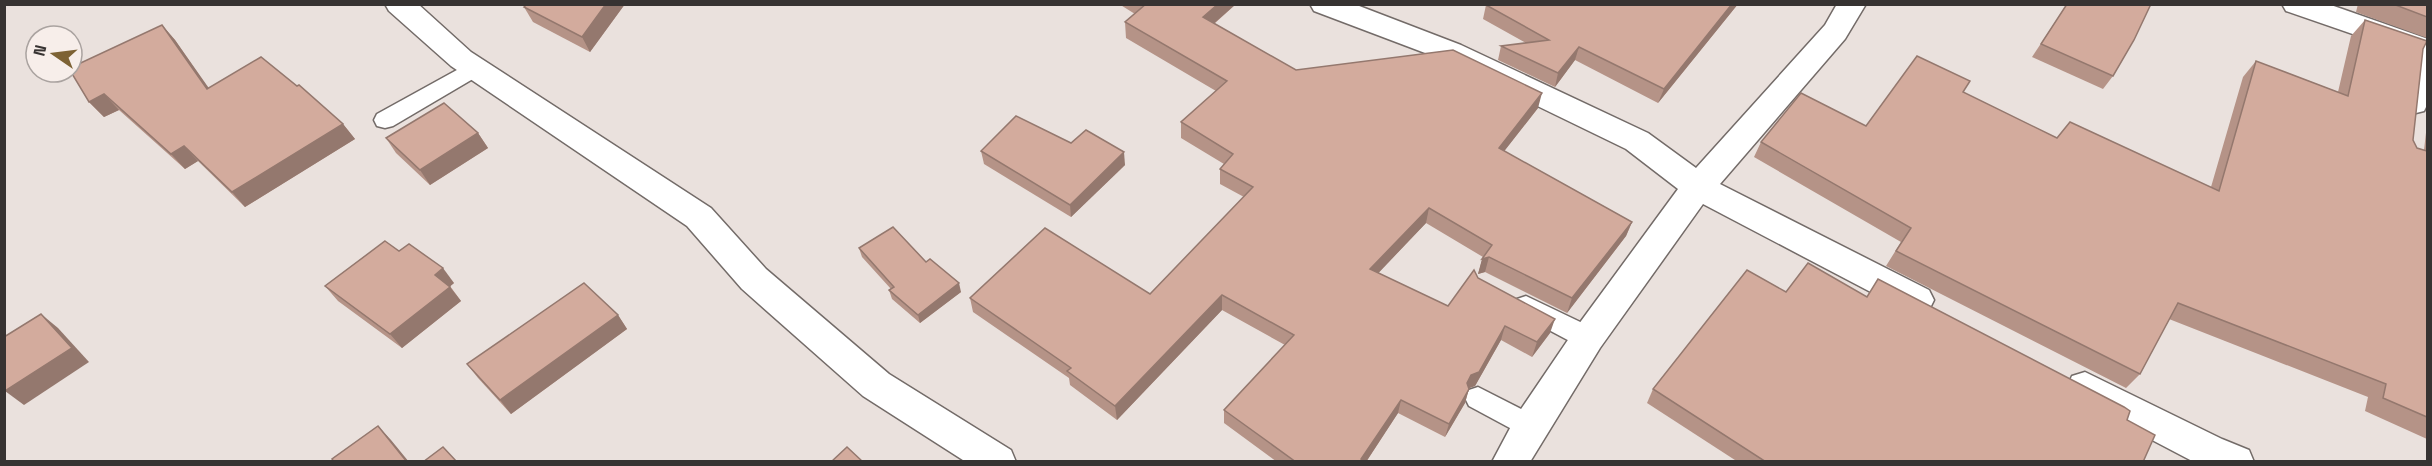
<svg xmlns="http://www.w3.org/2000/svg" width="2432" height="466" font-family="'Space Grotesk',sans-serif">
	<rect width="100%" height="100%" fill="#eae1dd"/>
	<g fill="none" stroke-linecap="round" stroke-linejoin="round">
		<defs>
			<g id="service">
				<path d="M 2428,45 L 2427,105 L 2424,111 L 2416,113 L 2408,111 L 2405,105 L 2410,65 L 2420,47 Z"/>
				<path d="M 475,60 L 483,63 L 486,68 L 483,73 L 393,126 L 385,128 L 377,126 L 374,120 L 377,114 Z"/>
				<path d="M 1526,296 L 1597,330 L 1601,338 L 1597,346 L 1588,349 L 1579,346 L 1517,313 L 1513,306 L 1517,299 Z"/>
				<path d="M 1478,387 L 1539,418 L 1543,426 L 1539,434 L 1530,438 L 1521,434 L 1469,406 L 1465,398 L 1469,390 Z"/>
			</g>
			<g id="minor">
				<path d="M 385,4 L 418,4 L 471,52 L 711,208 L 766,269 L 889,374 L 1011,450 L 1016,462 L 966,462 L 863,396 L 742,289 L 687,226 L 451,66 L 389,11 Z"/>
				<path d="M 1310,4 L 1354,4 L 1461,45 L 1648,133 L 1696,168 L 1825,25 L 1837,4 L 1866,4 L 1845,39 L 1720,184 L 1929,290 L 1934,300 L 1929,310 L 1917,314 L 1905,310 L 1703,204 L 1600,348 L 1530,462 L 1492,462 L 1517,415 L 1576,328 L 1678,189 L 1626,149 L 1441,59 L 1314,11 Z"/>
				<path d="M 2282,4 L 2328,4 L 2428,39 L 2428,60 L 2286,11 Z"/>
				<path d="M 2085,372 L 2222,439 L 2249,450 L 2254,462 L 2194,462 L 2072,398 L 2067,387 L 2072,376 Z"/>
			</g>
		</defs>
		<use href="#service" stroke="#736b68" stroke-width="3"/>
		<use href="#minor" stroke="#736b68" stroke-width="3"/>
		<use href="#service" fill="#fff" fill-rule="evenodd"/>
		<use href="#minor" fill="#fff" fill-rule="evenodd"/>
	</g>
	<g fill="#b59387">
		<path d="M 625,4 L 590,52 L 533,22 L 524,7 Z"/>
		<path d="M 1119,4 L 1236,4 L 1214,24 L 1296,70 L 1538,108 L 1504,151 L 1632,222 L 1626,236 L 1567,313 L 1485,272 L 1478,274 L 1483,257 L 1426,223 L 1378,273 L 1448,306 L 1478,278 L 1550,333 L 1532,357 L 1501,340 L 1475,386 L 1469,388 L 1465,403 L 1445,437 L 1398,413 L 1366,462 L 1277,462 L 1224,423 L 1224,410 L 1285,345 L 1222,310 L 1117,420 L 1070,385 L 1069,378 L 973,312 L 970,298 L 1150,294 L 1244,197 L 1220,184 L 1220,169 L 1224,164 L 1181,138 L 1181,122 L 1216,91 L 1126,38 L 1125,22 L 1135,14 Z"/>
		<path d="M 1738,4 L 1658,103 L 1575,60 L 1555,87 L 1498,60 L 1501,46 L 1526,43 L 1483,19 L 1486,5 Z"/>
		<path d="M 2067,4 L 2113,76 L 2103,89 L 2032,57 Z"/>
		<path d="M 2358,4 L 2427,4 L 2427,38 L 2356,12 Z"/>
		<path d="M 2365,20 L 2423,49 L 2413,140 L 2417,148 L 2424,150 L 2427,124 L 2427,439 L 2365,411 L 2368,397 L 2169,319 L 2140,374 L 2126,388 L 1886,266 L 1901,242 L 1754,157 L 1761,142 L 1866,126 L 1963,92 L 2057,138 L 2211,187 L 2243,77 L 2256,61 L 2338,92 L 2351,36 Z"/>
		<path d="M 162,25 L 175,40 L 208,88 L 343,124 L 355,139 L 245,207 L 198,161 L 185,169 L 119,110 L 104,117 L 89,102 Z"/>
		<path d="M 478,133 L 488,148 L 430,185 L 396,153 L 386,138 Z"/>
		<path d="M 1071,143 L 1125,165 L 1071,217 L 984,164 L 981,151 Z"/>
		<path d="M 859,248 L 926,262 L 961,292 L 920,323 L 892,299 L 889,290 L 891,289 L 862,257 Z"/>
		<path d="M 399,251 L 454,283 L 450,286 L 461,301 L 402,348 L 338,301 L 325,286 Z"/>
		<path d="M 1786,292 L 1866,297 L 2127,420 L 2143,462 L 1738,462 L 1647,403 L 1653,389 Z"/>
		<path d="M 618,315 L 627,329 L 511,414 L 478,378 L 467,364 Z"/>
	</g>
	<g fill="#94786e">
		<path d="M 606,4 L 625,4 L 590,52 L 582,37 Z"/>
		<path d="M 1218,4 L 1236,4 L 1203,33 L 1203,17 Z"/>
		<path d="M 1732,4 L 1738,4 L 1658,103 L 1664,89 Z"/>
		<path d="M 162,25 L 175,40 L 220,104 L 207,89 Z"/>
		<path d="M 1579,47 L 1575,60 L 1555,87 L 1558,73 Z"/>
		<path d="M 1542,93 L 1538,108 L 1495,163 L 1499,148 Z"/>
		<path d="M 104,94 L 119,110 L 104,117 L 89,102 Z"/>
		<path d="M 343,124 L 355,139 L 245,207 L 232,192 Z"/>
		<path d="M 478,133 L 488,148 L 430,185 L 420,170 Z"/>
		<path d="M 184,146 L 198,161 L 185,169 L 171,154 Z"/>
		<path d="M 1124,152 L 1125,165 L 1071,217 L 1070,205 Z"/>
		<path d="M 1429,208 L 1426,223 L 1368,284 L 1370,269 Z"/>
		<path d="M 1632,222 L 1626,236 L 1567,313 L 1572,298 Z"/>
		<path d="M 1489,257 L 1485,272 L 1478,274 L 1482,259 Z"/>
		<path d="M 443,268 L 454,283 L 446,290 L 435,275 Z"/>
		<path d="M 959,283 L 961,292 L 920,323 L 918,315 Z"/>
		<path d="M 450,287 L 461,301 L 402,348 L 390,334 Z"/>
		<path d="M 1222,295 L 1222,310 L 1117,420 L 1115,406 Z"/>
		<path d="M 41,314 L 58,328 L 89,362 L 24,405 L 5,391 Z"/>
		<path d="M 618,315 L 627,329 L 511,414 L 500,400 Z"/>
		<path d="M 1555,319 L 1550,333 L 1532,357 L 1537,342 Z"/>
		<path d="M 1505,326 L 1501,340 L 1475,386 L 1467,389 L 1467,383 L 1471,375 Z"/>
		<path d="M 1469,389 L 1465,403 L 1445,437 L 1449,424 Z"/>
		<path d="M 1401,400 L 1398,413 L 1366,462 L 1361,462 L 1361,459 Z"/>
		<path d="M 378,426 L 391,440 L 409,462 L 407,462 Z"/>
	</g>
	<g fill="#d3ab9d" stroke="#94786e" stroke-width="1.5">
		<path d="M 527,4 L 606,4 L 582,37 L 524,7 Z"/>
		<path d="M 1146,4 L 1218,4 L 1203,17 L 1296,70 L 1453,50 L 1542,93 L 1499,148 L 1632,222 L 1572,298 L 1489,257 L 1482,259 L 1492,245 L 1429,208 L 1370,269 L 1448,306 L 1474,270 L 1478,278 L 1555,319 L 1537,342 L 1505,326 L 1479,372 L 1471,375 L 1467,383 L 1469,389 L 1449,424 L 1401,400 L 1361,459 L 1365,462 L 1296,462 L 1224,410 L 1294,335 L 1222,295 L 1115,406 L 1067,371 L 1071,368 L 970,298 L 1045,228 L 1150,294 L 1253,187 L 1220,169 L 1233,154 L 1181,122 L 1227,81 L 1125,22 Z"/>
		<path d="M 1488,4 L 1732,4 L 1664,89 L 1579,47 L 1558,73 L 1501,46 L 1549,40 L 1486,5 Z"/>
		<path d="M 2067,4 L 2147,4 L 2150,6 L 2134,40 L 2113,76 L 2041,44 Z"/>
		<path d="M 2393,4 L 2427,4 L 2427,17 Z"/>
		<path d="M 2365,20 L 2427,41 L 2423,49 L 2413,140 L 2417,148 L 2427,151 L 2427,417 L 2383,398 L 2386,384 L 2178,303 L 2140,374 L 1896,251 L 1911,228 L 1761,142 L 1801,93 L 1866,126 L 1917,56 L 1970,81 L 1963,92 L 2057,138 L 2070,122 L 2219,191 L 2256,61 L 2348,96 Z"/>
		<path d="M 162,25 L 207,89 L 261,57 L 297,86 L 299,85 L 343,124 L 232,192 L 184,146 L 171,154 L 104,94 L 89,102 L 71,72 L 72,72 L 72,67 Z"/>
		<path d="M 444,103 L 478,133 L 420,170 L 386,138 Z"/>
		<path d="M 1016,116 L 1071,143 L 1086,130 L 1124,152 L 1070,205 L 981,151 Z"/>
		<path d="M 893,227 L 926,262 L 930,259 L 959,283 L 918,315 L 889,290 L 894,287 L 859,248 Z"/>
		<path d="M 385,241 L 399,251 L 409,244 L 443,268 L 435,275 L 450,287 L 390,334 L 325,286 Z"/>
		<path d="M 1808,263 L 1867,297 L 1878,279 L 2124,407 L 2130,411 L 2127,420 L 2155,435 L 2143,462 L 1766,462 L 1653,389 L 1747,270 L 1786,292 Z"/>
		<path d="M 584,283 L 618,315 L 500,400 L 467,364 Z"/>
		<path d="M 41,314 L 72,348 L 5,391 L 4,337 Z"/>
		<path d="M 378,426 L 407,462 L 334,462 L 332,459 Z"/>
		<path d="M 443,447 L 457,462 L 423,462 Z"/>
		<path d="M 847,447 L 863,462 L 831,462 Z"/>
	</g>
	<rect width="2432" height="466" fill="none" stroke="#373332" stroke-width="12"/>
	<g transform="translate(54 54) rotate(284)"><circle r="28" fill="#f7eeea" stroke="#aaa3a0" stroke-width="1.5"/>
	<path d="M0-4.5L10 22L0 15L-10 22Z" fill="#7d6234"/>
	<text y="-9" font-size="16" font-weight="bold" text-anchor="middle" fill="#373332">N</text>
	</g>
</svg>
